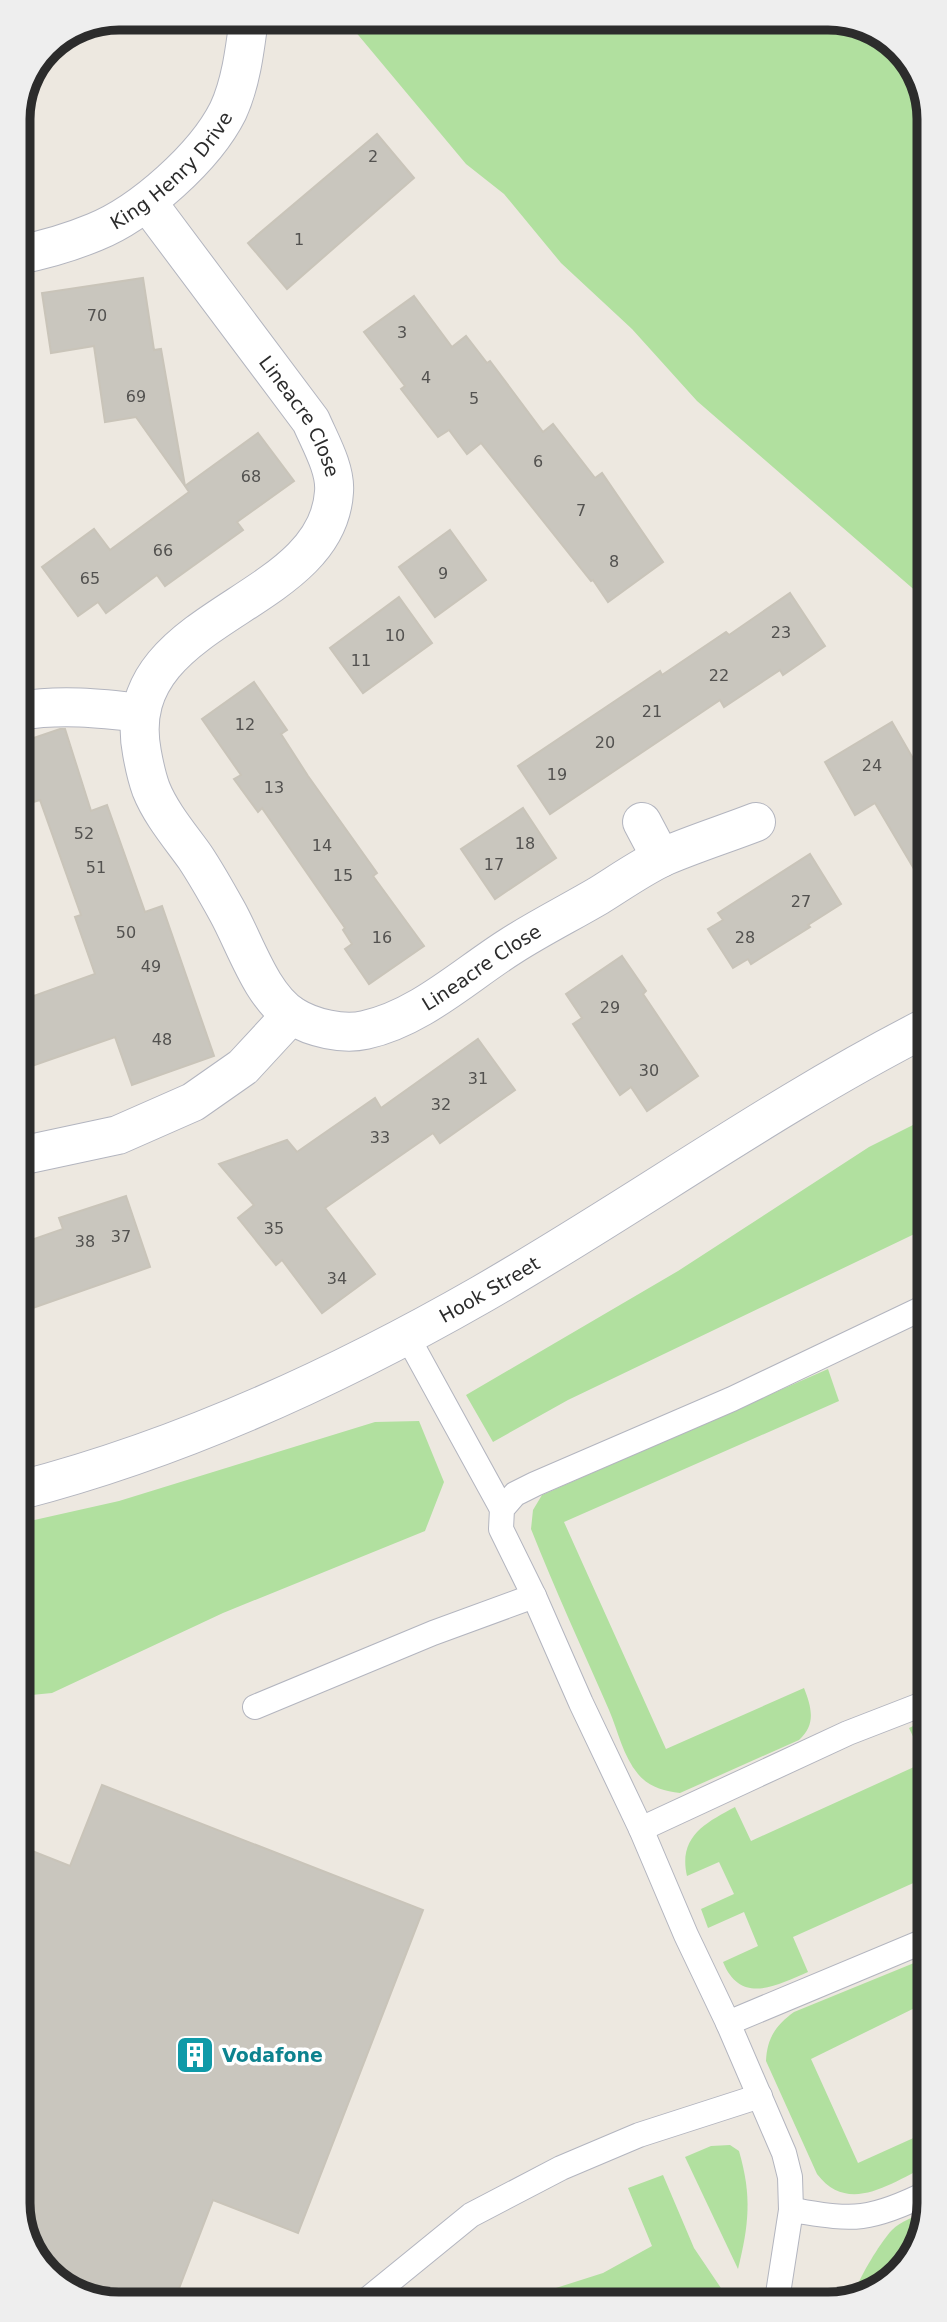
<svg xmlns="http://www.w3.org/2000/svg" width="947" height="2322" font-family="'DejaVu Sans',sans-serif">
	<rect width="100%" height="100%" fill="#ede8e0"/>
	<g fill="#b1e09f">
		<path d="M 344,18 L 835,18 L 890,39 L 924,86 L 926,600 L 697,401 L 632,329 L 561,263 L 504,194 L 466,164 Z"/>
		<path d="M 927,1118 L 927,1228 L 568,1400 L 493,1442 L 466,1395 L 678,1271 L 869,1147 Z"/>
		<path d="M 828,1369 L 839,1401 L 564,1522 L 666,1749 L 804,1688 C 812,1708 816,1725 799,1740 L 680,1793 C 663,1791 649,1787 638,1774 C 623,1756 618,1731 609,1710 C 583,1650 555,1590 531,1529 L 533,1510 L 542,1495 Z"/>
		<path d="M 419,1421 L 444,1482 L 425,1531 L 223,1613 L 52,1693 L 21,1696 L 21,1523 L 119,1501 L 375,1422 Z"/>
		<path d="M 928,1719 L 929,1876 L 793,1937 L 808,1972 C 777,1985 741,2006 723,1962 L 758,1946 L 744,1912 L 708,1928 L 701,1909 L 734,1894 L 719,1862 L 687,1876 C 678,1837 705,1823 735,1807 L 751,1841 L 925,1762 L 909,1728 Z"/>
		<path d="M 914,1963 L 929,1969 L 929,2001 L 811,2059 L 858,2163 L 929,2131 L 929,2165 C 892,2182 849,2216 817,2174 L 766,2061 C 767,2038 776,2025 794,2012 Z"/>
		<path d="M 730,2145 L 739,2151 C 752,2196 749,2224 738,2269 L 685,2157 L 711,2146 Z"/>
		<path d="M 663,2175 L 694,2248 L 729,2300 L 512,2302 L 603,2273 L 652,2246 L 628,2188 Z"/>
		<path d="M 927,2212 L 909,2265 L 861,2299 L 852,2299 C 857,2281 879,2244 892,2230 C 901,2221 915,2216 927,2212 Z"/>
	</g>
	<g fill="#c9c6be" stroke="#c9c4b9" stroke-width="2">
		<path d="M 377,134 L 414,178 L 287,289 L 248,243 Z"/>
		<path d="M 143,278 L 154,350 L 161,349 L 185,486 L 136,417 L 105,422 L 94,346 L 51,353 L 42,293 Z"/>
		<path d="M 414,296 L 452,347 L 466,336 L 487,363 L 490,361 L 543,432 L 553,424 L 595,478 L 602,473 L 663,562 L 608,602 L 593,580 L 591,581 L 481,443 L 467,454 L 449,430 L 438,437 L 401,389 L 405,386 L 364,332 Z"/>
		<path d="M 258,433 L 294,481 L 237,522 L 243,530 L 165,586 L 157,575 L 106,613 L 98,602 L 78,616 L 42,567 L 94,529 L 110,550 L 189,492 L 185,486 Z"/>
		<path d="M 450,530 L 486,580 L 435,617 L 399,567 Z"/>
		<path d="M 790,593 L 825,646 L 783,675 L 780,670 L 724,707 L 720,700 L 550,814 L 518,766 L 660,671 L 662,675 L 726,632 L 729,635 Z"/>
		<path d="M 399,597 L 432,643 L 363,693 L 330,648 Z"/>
		<path d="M 254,682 L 287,730 L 281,734 L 308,776 L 377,873 L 373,876 L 424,946 L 369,984 L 345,949 L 352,944 L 343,930 L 345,928 L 262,808 L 258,812 L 234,779 L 241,775 L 202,719 Z"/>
		<path d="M 892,722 L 926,781 L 926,889 L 875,803 L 855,815 L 825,762 Z"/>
		<path d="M 60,729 L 65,729 L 91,811 L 107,805 L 145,912 L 162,906 L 214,1056 L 132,1085 L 115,1037 L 20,1070 L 20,1001 L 95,974 L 75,917 L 81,915 L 40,800 L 30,803 L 19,772 L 19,743 Z"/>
		<path d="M 523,808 L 556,858 L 495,899 L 461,849 Z"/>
		<path d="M 810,854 L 841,904 L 808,925 L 810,927 L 751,964 L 748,959 L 733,968 L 708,929 L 723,920 L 718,913 Z"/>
		<path d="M 622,956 L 646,991 L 643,994 L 698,1076 L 647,1111 L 631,1087 L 620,1095 L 573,1024 L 582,1018 L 566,994 Z"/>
		<path d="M 478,1039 L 515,1090 L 440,1143 L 433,1133 L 325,1208 L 375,1274 L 322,1313 L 282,1260 L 276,1265 L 238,1218 L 254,1205 L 219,1164 L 287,1140 L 297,1152 L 375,1098 L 381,1108 Z"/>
		<path d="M 126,1196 L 150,1267 L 21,1312 L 20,1244 L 63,1229 L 59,1218 Z"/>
		<path d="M 102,1785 L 423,1910 L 298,2233 L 213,2200 L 173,2304 L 111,2304 L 57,2283 L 23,2236 L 22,1847 L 70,1866 Z"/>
	</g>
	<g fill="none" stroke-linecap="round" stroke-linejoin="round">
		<defs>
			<g id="lane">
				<path d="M 407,1336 L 502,1509"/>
				<path d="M 255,1707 L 433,1633 L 534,1596"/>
				<path d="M 641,1829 L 848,1733 L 928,1702"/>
				<path d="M 728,2023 L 929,1939"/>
				<path d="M 791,2210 C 813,2213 839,2219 862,2216 C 885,2213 909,2202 929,2192"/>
				<path d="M 777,2300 L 791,2210 L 790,2177 L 784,2153 L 728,2023 L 686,1935 L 641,1829 L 581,1703 L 534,1596 L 501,1529 L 502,1509 L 515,1494 L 535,1484 L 732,1399 L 927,1306"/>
				<path d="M 363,2303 L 471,2215 L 561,2168 L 639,2135 L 760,2096"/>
			</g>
			<g id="street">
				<path id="s1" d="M 147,202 L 311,421 C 320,442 336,469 334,492 C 327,609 115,614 142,753 C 144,764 147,778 151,789 C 161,814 180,836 195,857 C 207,875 217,893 227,911 C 245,943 261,996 293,1016 C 312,1028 343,1035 365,1030 C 420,1018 465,975 511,946 C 539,928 569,913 598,896 C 619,883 640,868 663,857 C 693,844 725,834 756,822"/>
				<path id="s2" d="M 18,255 C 44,250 71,242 95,232 C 142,213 205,157 228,111 C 241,83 245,49 249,18"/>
				<path d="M 19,711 C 60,704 100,708 140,713"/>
				<path d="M 642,822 L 661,858"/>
				<path d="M 20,1156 L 118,1135 L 193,1102 L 243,1067 L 291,1015"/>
				<path id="s3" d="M 21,1490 C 183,1448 337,1377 482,1294 C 632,1208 772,1106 927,1027"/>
			</g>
		</defs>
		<use href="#lane" stroke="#b3b5bf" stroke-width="26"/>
		<use href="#street" stroke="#b3b5bf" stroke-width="40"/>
		<use href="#lane" stroke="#fff" stroke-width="24"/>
		<use href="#street" stroke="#fff" stroke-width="38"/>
	</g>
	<defs>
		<symbol id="building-square" viewBox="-11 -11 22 22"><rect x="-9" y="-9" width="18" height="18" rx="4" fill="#0f9aa8" stroke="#fff"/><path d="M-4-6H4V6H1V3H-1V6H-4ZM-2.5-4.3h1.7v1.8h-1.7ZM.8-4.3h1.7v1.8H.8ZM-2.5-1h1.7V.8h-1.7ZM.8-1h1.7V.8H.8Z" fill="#fff"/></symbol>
	</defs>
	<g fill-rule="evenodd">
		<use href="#building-square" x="173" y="2033" width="44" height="44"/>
	</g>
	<g text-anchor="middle" stroke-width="7" stroke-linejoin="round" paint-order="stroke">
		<g font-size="16" fill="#535250">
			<text x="373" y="162">2</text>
			<text x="299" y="245">1</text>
			<text x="97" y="321">70</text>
			<text x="402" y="338">3</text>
			<text x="426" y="383">4</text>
			<text x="136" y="402">69</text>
			<text x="474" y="404">5</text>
			<text x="538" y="467">6</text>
			<text x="251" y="482">68</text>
			<text x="581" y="516">7</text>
			<text x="163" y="556">66</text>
			<text x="614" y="567">8</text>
			<text x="443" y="579">9</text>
			<text x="90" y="584">65</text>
			<text x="781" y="638">23</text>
			<text x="395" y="641">10</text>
			<text x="361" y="666">11</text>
			<text x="719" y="681">22</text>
			<text x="652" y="717">21</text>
			<text x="245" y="730">12</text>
			<text x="605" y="748">20</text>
			<text x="872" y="771">24</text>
			<text x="557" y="780">19</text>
			<text x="274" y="793">13</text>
			<text x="84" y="839">52</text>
			<text x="525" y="849">18</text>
			<text x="322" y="851">14</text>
			<text x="494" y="870">17</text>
			<text x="96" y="873">51</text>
			<text x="343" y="881">15</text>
			<text x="801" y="907">27</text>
			<text x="126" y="938">50</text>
			<text x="382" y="943">16</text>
			<text x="745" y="943">28</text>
			<text x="151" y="972">49</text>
			<text x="610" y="1013">29</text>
			<text x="162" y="1045">48</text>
			<text x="649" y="1076">30</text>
			<text x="478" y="1084">31</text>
			<text x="441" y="1110">32</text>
			<text x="380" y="1143">33</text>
			<text x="274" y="1234">35</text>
			<text x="121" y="1242">37</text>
			<text x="85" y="1247">38</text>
			<text x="337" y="1284">34</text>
		</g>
		<g font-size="19" fill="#2c2c2c" stroke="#fff">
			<text dy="7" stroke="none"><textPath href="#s2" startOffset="180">King Henry Drive</textPath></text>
			<text dy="7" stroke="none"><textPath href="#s1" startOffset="264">Lineacre Close</textPath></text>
			<text dy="7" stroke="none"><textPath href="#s1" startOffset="1208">Lineacre Close</textPath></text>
			<text dy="7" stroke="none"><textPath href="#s3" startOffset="511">Hook Street</textPath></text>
		</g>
		<g font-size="19" font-weight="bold" fill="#0d838f" stroke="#fff" text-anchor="start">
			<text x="222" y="2062">Vodafone</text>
		</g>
	</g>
	<path d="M0 0H947V2322H0ZM119 30H828A89 89 0 0 1 917 119V2203A89 89 0 0 1 828 2292H119A89 89 0 0 1 30 2203V119A89 89 0 0 1 119 30Z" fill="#eee" fill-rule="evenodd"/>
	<path fill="none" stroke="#2c2c2c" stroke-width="9" d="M119 30H828A89 89 0 0 1 917 119V2203A89 89 0 0 1 828 2292H119A89 89 0 0 1 30 2203V119A89 89 0 0 1 119 30Z"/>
</svg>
